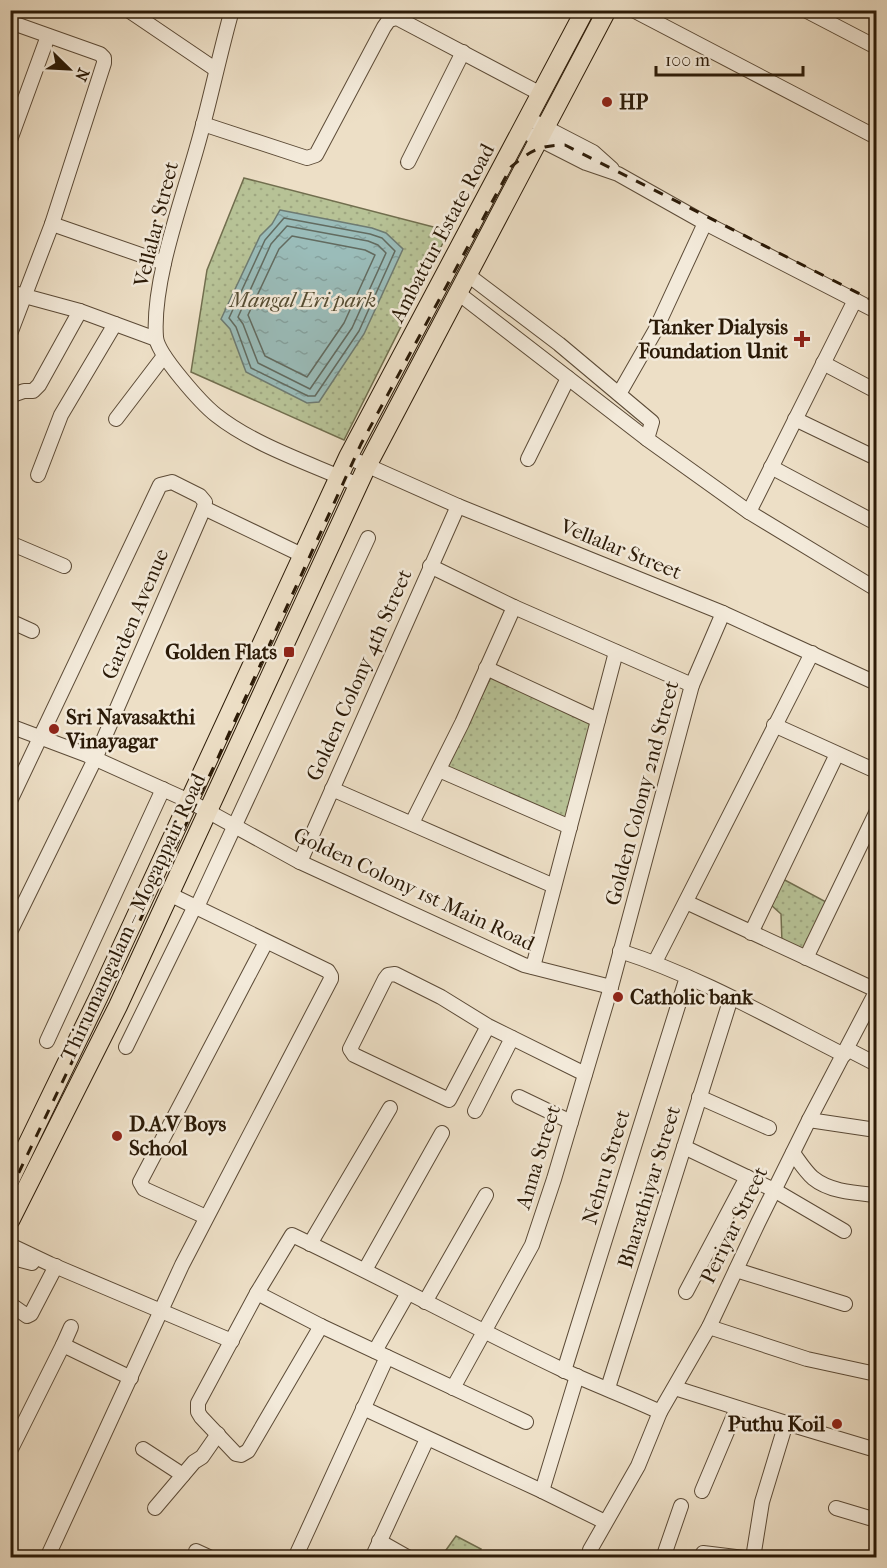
<svg xmlns="http://www.w3.org/2000/svg" width="887" height="1568" font-family="'IM FELL French Canon',serif">
	<defs>
		<pattern id="park-dots" width="8" height="8" patternUnits="userSpaceOnUse" patternTransform="scale(1.5)"><rect width="8" height="8" fill="#b7c296"/><path d="M2 2h.1M6 6h.1" fill="none" stroke="#9ea680" stroke-width="1.8" stroke-linecap="round"/></pattern>
		<pattern id="water-ripples" width="26" height="14" patternUnits="userSpaceOnUse" patternTransform="scale(1.5)"><rect width="26" height="14" fill="#9abcb9"/><path d="M2 4q2-2 4 0t4 0M15 11q2-2 4 0t4 0" fill="none" stroke="#85a19e"/></pattern>
	</defs>
	<rect width="100%" height="100%" fill="#eddfc6"/>
	<filter id="stains"><feTurbulence type="fractalNoise" baseFrequency=".00333" numOctaves="4"/><feColorMatrix values="0 0 0 0 .2 0 0 0 0 .09 0 0 0 0 .02 0 0 0 .5 -.17"/></filter>
	<radialGradient id="worn" r=".72"><stop offset=".6" stop-color="#630" stop-opacity="0"/><stop offset="1" stop-color="#630" stop-opacity=".3"/></radialGradient>
	<g fill="url(#park-dots)" stroke="#716e4e" stroke-width="1.5">
		<path d="M 244,178 L 449,231 L 344,440 L 191,372 L 207,270 Z"/>
		<path d="M 496,667 L 593,720 L 565,823 L 445,770 Z"/>
		<path d="M 781,878 L 828,903 L 803,953 L 782,943 L 781,914 L 770,904 Z"/>
		<path d="M 456,1536 L 481,1549 L 475,1557 L 441,1557 Z"/>
	</g>
	<path fill="url(#water-ripples)" stroke="#6e7b72" stroke-width="1.5" d="M 280,210 L 372,228 L 386,233 L 403,249 L 364,334 L 319,402 L 307,403 L 246,372 L 230,329 L 221,319 L 260,236 L 272,224 Z"/>
	<g fill="none" stroke-linecap="round" stroke-linejoin="round">
		<g stroke="#626b60" stroke-width="1.5">
			<path d="M 284,218 L 370,234 L 382,238 L 395,251 L 359,331 L 315,396 L 308,396 L 251,368 L 236,327 L 229,318 L 265,240 Z"/>
			<path d="M 287,226 L 368,241 L 378,245 L 386,253 L 352,328 L 310,389 L 258,363 L 243,324 L 238,317 L 271,244 Z"/>
			<path d="M 292,236 L 365,250 L 375,255 L 344,323 L 307,377 L 265,356 L 248,315 L 279,249 Z"/>
		</g>
		<defs>
			<g id="minor">
				<path d="M 128,10 L 215,69"/>
				<path d="M 232,10 C 219,56 210,102 197,147 C 182,201 152,281 156,337 C 157,354 202,404 216,415 C 255,446 312,464 358,485"/>
				<path d="M 633,10 L 876,137"/>
				<path d="M 805,10 L 876,47"/>
				<path d="M 10,22 L 100,54 L 104,58 L 104,63 L 52,224 L 10,334"/>
				<path d="M 537,123 L 593,152 L 612,169"/>
				<path d="M 203,124 L 307,158 L 316,155 L 384,27 L 389,20 L 397,18 L 541,94"/>
				<path d="M 531,135 L 586,163 L 618,174 L 705,223 L 876,311"/>
				<path d="M 10,140 L 48,36"/>
				<path d="M 408,162 L 463,52"/>
				<path d="M 52,224 L 164,263"/>
				<path d="M 468,275 L 559,344 L 652,422 L 647,439 L 749,512"/>
				<path d="M 10,292 L 80,311 L 156,339"/>
				<path d="M 458,293 L 647,439"/>
				<path d="M 855,300 L 749,512 L 876,589"/>
				<path d="M 823,363 L 876,391"/>
				<path d="M 619,394 L 655,331 L 705,223"/>
				<path d="M 10,396 L 24,391 L 33,391 L 39,385 L 80,311"/>
				<path d="M 116,419 L 164,356"/>
				<path d="M 795,419 L 876,458"/>
				<path d="M 348,457 L 458,506 L 723,613 L 876,683"/>
				<path d="M 528,459 L 568,378"/>
				<path d="M 771,467 L 876,523"/>
				<path d="M 38,475 L 61,415 L 115,324"/>
				<path d="M 204,508 L 302,555"/>
				<path d="M 10,543 L 64,566"/>
				<path d="M 430,566 L 514,607 L 692,685"/>
				<path d="M 10,621 L 32,631"/>
				<path d="M 486,668 L 598,720"/>
				<path d="M 774,725 L 876,771"/>
				<path d="M 10,726 L 87,755 L 189,801 L 300,862 L 524,965 L 611,987"/>
				<path d="M 439,770 L 570,827"/>
				<path d="M 332,789 L 554,886"/>
				<path d="M 10,801 L 160,485 L 172,482 L 200,496 L 205,502 L 204,508 L 95,759 L 10,932"/>
				<path d="M 412,823 L 462,723 L 514,607"/>
				<path d="M 300,862 L 458,506"/>
				<path d="M 686,902 L 876,990"/>
				<path d="M 197,907 L 368,538"/>
				<path d="M 751,933 L 837,754"/>
				<path d="M 620,951 C 698,976 771,1018 844,1055"/>
				<path d="M 806,958 L 876,813"/>
				<path d="M 655,962 L 812,653"/>
				<path d="M 533,967 L 616,652"/>
				<path d="M 488,1026 L 449,1100 L 354,1055 L 350,1049 L 385,979 L 388,975 L 395,974 L 441,997 L 488,1026 L 585,1074"/>
				<path d="M 47,1041 L 163,789"/>
				<path d="M 126,1047 L 195,906"/>
				<path d="M 847,1049 L 876,1064"/>
				<path d="M 519,1097 L 571,1122"/>
				<path d="M 699,1097 L 769,1128"/>
				<path d="M 475,1111 L 512,1038"/>
				<path d="M 809,1120 L 876,1130"/>
				<path d="M 684,1147 L 774,1190 L 844,1231"/>
				<path d="M 793,1153 C 799,1161 805,1171 813,1178 C 830,1192 856,1193 876,1195"/>
				<path d="M 206,1217 L 144,1189 L 140,1182 L 266,942"/>
				<path d="M 310,1244 L 390,1108"/>
				<path d="M 10,1245 L 50,1264 L 232,1341"/>
				<path d="M 10,1260 L 13,1258 L 32,1263"/>
				<path d="M 365,1270 L 442,1133"/>
				<path d="M 736,1270 L 845,1304"/>
				<path d="M 686,1292 L 747,1177"/>
				<path d="M 257,1293 L 321,1326 L 526,1422"/>
				<path d="M 425,1302 L 486,1195"/>
				<path d="M 10,1304 L 27,1316 L 31,1314 L 56,1266"/>
				<path d="M 321,1326 L 248,1451 L 241,1455 L 236,1454 L 201,1417 L 198,1412 L 198,1403 L 257,1293 L 292,1235 C 383,1278 472,1327 563,1370 C 595,1385 628,1397 660,1412"/>
				<path d="M 709,1327 L 807,1359 L 876,1374"/>
				<path d="M 63,1345 L 71,1327"/>
				<path d="M 375,1351 L 408,1293"/>
				<path d="M 564,1371 L 687,977"/>
				<path d="M 453,1388 L 532,1245 L 554,1179 L 611,987 L 692,685 L 723,613"/>
				<path d="M 608,1388 L 731,998"/>
				<path d="M 675,1388 L 786,1423 L 876,1450"/>
				<path d="M 363,1408 L 542,1491 L 605,1522"/>
				<path d="M 143,1449 L 183,1475"/>
				<path d="M 10,1451 L 63,1345 L 131,1378"/>
				<path d="M 542,1491 L 577,1376"/>
				<path d="M 702,1491 L 737,1408"/>
				<path d="M 155,1508 L 194,1462 L 202,1457 L 218,1434"/>
				<path d="M 836,1508 L 876,1520"/>
				<path d="M 379,1541 L 409,1558"/>
				<path d="M 590,1550 L 638,1466 L 660,1412 L 709,1327 L 758,1223 L 809,1120 L 876,992"/>
				<path d="M 196,1551 L 209,1557"/>
				<path d="M 703,1553 L 744,1558"/>
				<path d="M 47,1558 L 182,1265 L 331,979 L 331,976 L 328,971 L 169,894"/>
				<path d="M 295,1558 L 387,1357"/>
				<path d="M 372,1558 L 427,1439"/>
				<path d="M 663,1558 L 681,1506"/>
				<path d="M 753,1558 L 762,1502 L 786,1423"/>
			</g>
			<g id="major">
				<path d="M 10,1180 L 99,996 L 348,457 L 585,10"/>
				<path d="M 10,1221 L 118,1006 L 367,466 L 607,10"/>
			</g>
		</defs>
		<use href="#minor" stroke="#5c4b37" stroke-width="16"/>
		<use href="#major" stroke="#2b1a07" stroke-width="20"/>
		<use href="#minor" stroke="#f3eada" stroke-width="14"/>
		<use href="#major" stroke="#eddfc6" stroke-width="18"/>
		<path stroke="#2b1a07" stroke-width="3" stroke-dasharray="10 10" stroke-linecap="butt" d="M 10,1191 L 216,762 L 361,444 L 511,167 C 530,151 540,145 565,145 L 876,302"/>
	</g>
	<g fill="#8f2418" stroke="#f3eada" stroke-width="2">
		<circle cx="607" cy="102" r="6"/>
		<path d="M799 330h6v6h6v6h-6v6h-6v-6h-6v-6h6z"/>
		<rect x="283" y="646" width="12" height="12" rx="3"/>
		<circle cx="54" cy="729" r="6"/>
		<circle cx="618" cy="997" r="6"/>
		<circle cx="117" cy="1136" r="6"/>
		<circle cx="837" cy="1424" r="6"/>
	</g>
	<g text-anchor="middle" stroke-width="5" stroke-linejoin="round" paint-order="stroke">
		<g font-size="21" font-weight="bold" fill="#2b1a07" stroke="#f3eada" text-anchor="start">
			<text x="619" y="109">HP</text>
			<text x="788" y="334" text-anchor="end">Tanker Dialysis<tspan x="788" dy="24">Foundation Unit</tspan></text>
			<text x="277" y="659" text-anchor="end">Golden Flats</text>
			<text x="66" y="724">Sri Navasakthi<tspan x="66" dy="24">Vinayagar</tspan></text>
			<text x="630" y="1004">Catholic bank</text>
			<text x="129" y="1131">D.A.V Boys<tspan x="129" dy="24">School</tspan></text>
			<text x="825" y="1431" text-anchor="end">Puthu Koil</text>
		</g>
		<g font-size="21" fill="#2b1a07" stroke="#f3eada">
			<text transform="translate(156 224) rotate(-76)" y="7">Vellalar Street</text>
			<text transform="translate(442 233) rotate(-62)" y="7">Ambattur Estate Road</text>
			<text transform="translate(621 549) rotate(22)" y="7">Vellalar Street</text>
			<text transform="translate(135 614) rotate(-67)" y="7">Garden Avenue</text>
			<text transform="translate(359 675) rotate(-66)" y="7">Golden Colony 4th Street</text>
			<text transform="translate(642 793) rotate(-75)" y="7">Golden Colony 2nd Street</text>
			<text transform="translate(414 889) rotate(25)" y="7">Golden Colony 1st Main Road</text>
			<text transform="translate(133 917) rotate(-65)" y="7">Thirumangalam – Mogappair Road</text>
			<text transform="translate(538 1157) rotate(-73)" y="7">Anna Street</text>
			<text transform="translate(606 1167) rotate(-73)" y="7">Nehru Street</text>
			<text transform="translate(649 1187) rotate(-73)" y="7">Bharathiyar Street</text>
			<text transform="translate(734 1225) rotate(-64)" y="7">Periyar Street</text>
		</g>
		<g font-size="21" font-style="italic" fill="#554c32" stroke="#f3eada">
			<text x="303" y="307">Mangal Eri park</text>
		</g>
	</g>
	<rect width="887" height="1568" fill="none" stroke="#eddfc6" stroke-width="36"/>
	<rect x="12" y="12" width="863" height="1544" fill="none" stroke="#2b1a07" stroke-width="3"/>
	<rect x="18" y="18" width="851" height="1532" fill="none" stroke="#2b1a07" stroke-width="1.5"/>
	<g transform="translate(69 69) rotate(114)" stroke="#f3eada" stroke-width="4.5" paint-order="stroke">
	<path d="M0-4.5L10 22L0 15L-10 22Z" fill="#2b1a07"/>
	<text y="-9" font-size="16" font-weight="bold" text-anchor="middle" fill="#2b1a07">N</text>
	</g>
	<path d="M656 66v9h147v-9" fill="none" stroke="#2b1a07" stroke-width="3"/>
	<text x="665" y="66" font-size="18" fill="#2b1a07" stroke="#f3eada" stroke-width="4.5" paint-order="stroke">100 m</text>
	<rect width="100%" height="100%" filter="url(#stains)"/>
	<rect width="100%" height="100%" fill="url(#worn)"/>
</svg>
